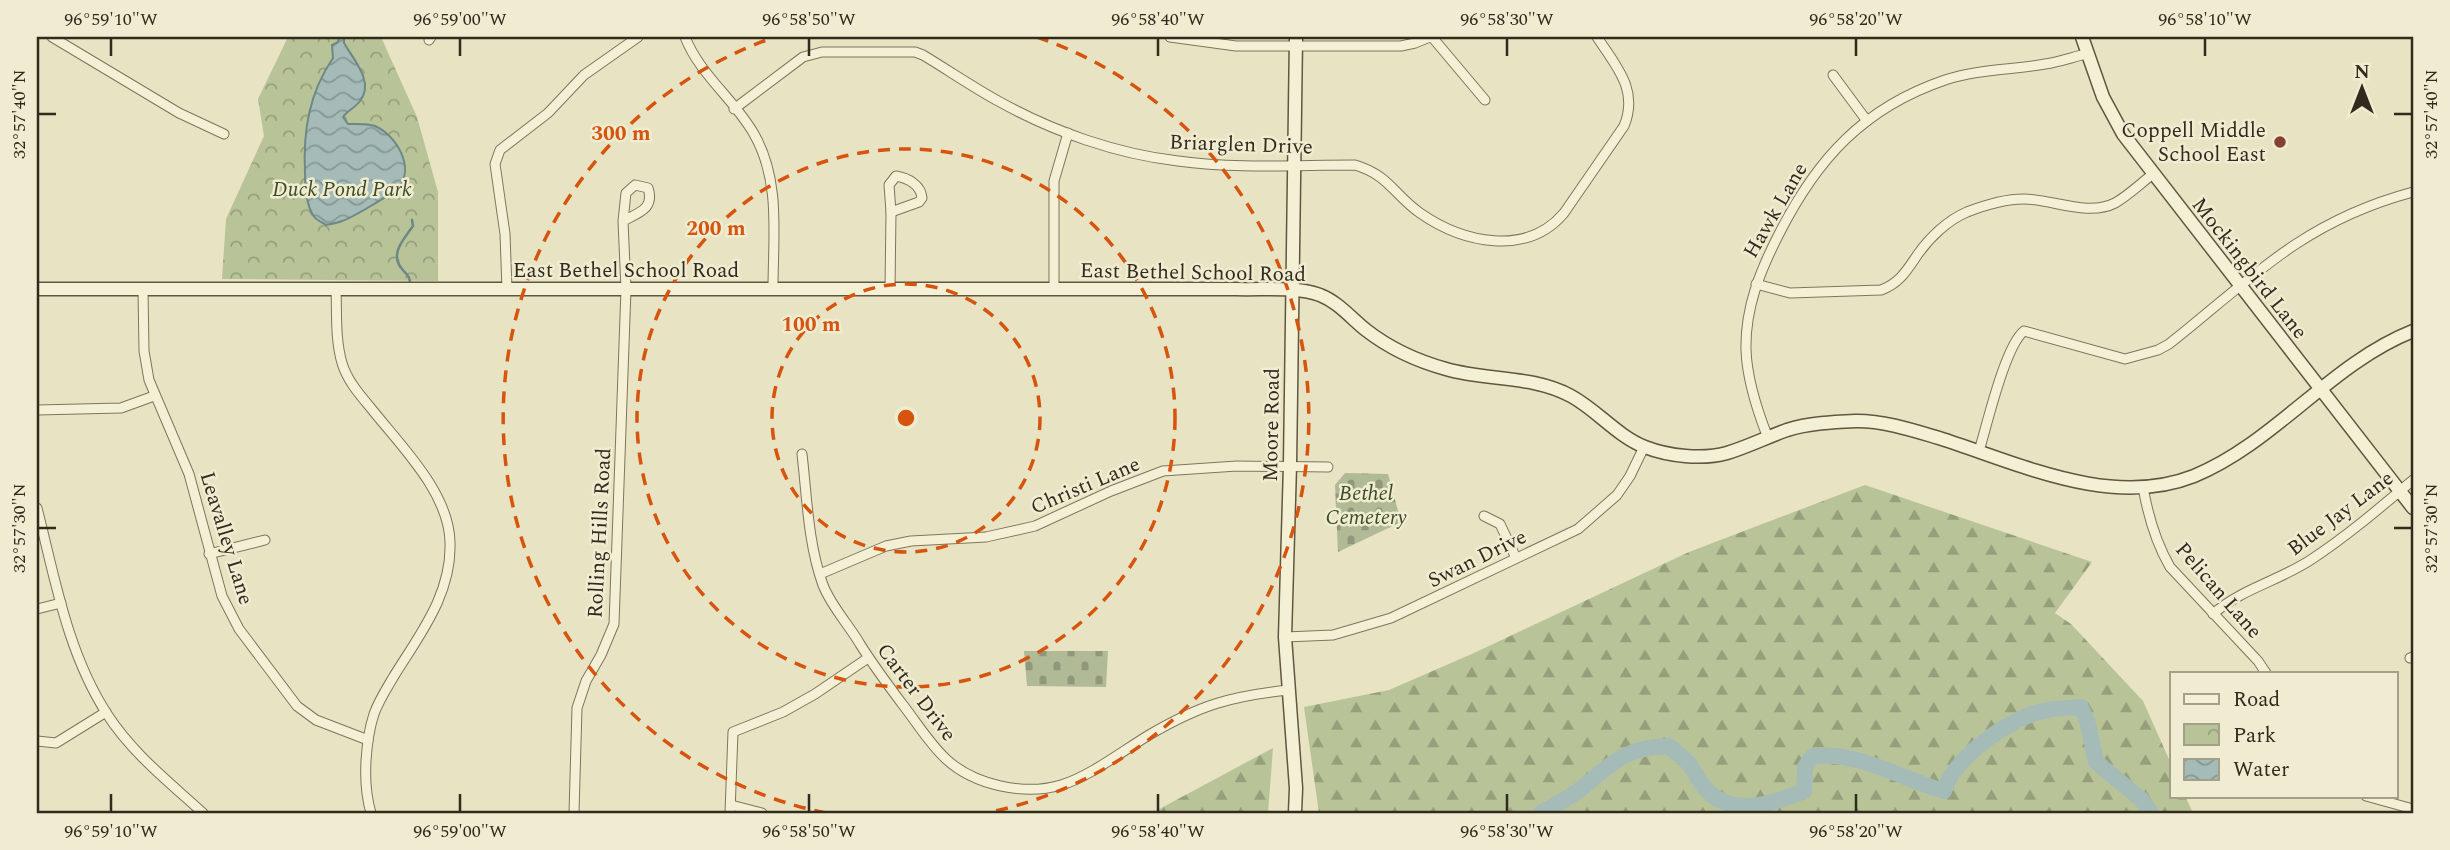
<svg xmlns="http://www.w3.org/2000/svg" width="2450" height="850" font-family="Spectral,serif">
	<defs>
		<pattern id="forest-firs" width="22" height="20" patternUnits="userSpaceOnUse" patternTransform="scale(1.75)"><rect width="22" height="20" fill="#b8c498"/><path d="M5 1l3.5 6h-7zM16 11l3.5 6h-7z" fill="#969f7b"/></pattern>
		<pattern id="cemetery-stones" width="16" height="16" patternUnits="userSpaceOnUse" patternTransform="scale(1.75)"><rect width="16" height="16" fill="#b0ba97"/><path d="M2 7V4a2 2 0 0 1 4 0v3zM10 15v-3a2 2 0 0 1 4 0v3z" fill="#90977b"/></pattern>
		<pattern id="park-crowns" width="20" height="18" patternUnits="userSpaceOnUse" patternTransform="scale(1.75)"><rect width="20" height="18" fill="#b8c498"/><path d="M2 6a3 3 0 1 1 6 0M12 15a3 3 0 1 1 6 0" fill="none" stroke="#969f7b"/></pattern>
		<pattern id="water-waves" width="16" height="10" patternUnits="userSpaceOnUse" patternTransform="scale(1.75)"><rect width="16" height="10" fill="#a4bbb8"/><path d="M0 5q4-4 8 0t8 0" fill="none" stroke="#869895"/></pattern>
	</defs>
	<rect width="100%" height="100%" fill="#e7e3c3"/>
	<g fill="url(#forest-firs)">
		<path d="M 1865,485 L 2092,562 L 2055,613 L 2071,624 L 2143,701 L 2172,766 L 2172,796 L 2185,796 L 2193,813 L 1319,813 L 1304,707 L 1389,690 L 1474,653 L 1689,552 Z"/>
		<path d="M 1273,748 L 1268,813 L 1152,813 Z"/>
	</g>
	<g fill="url(#cemetery-stones)">
		<path d="M 1345,473 L 1388,474 L 1401,522 L 1338,552 L 1335,485 Z"/>
		<path d="M 1024,651 L 1108,651 L 1106,687 L 1027,686 Z"/>
	</g>
	<path fill="url(#park-crowns)" d="M 288,37 L 381,37 L 417,117 L 438,192 L 438,281 L 222,279 L 226,219 L 264,136 L 258,99 Z"/>
	<path fill="url(#water-waves)" stroke="#6d8885" stroke-width="2" d="M 339,37 L 344,37 L 344,43 C 353,59 375,82 360,101 C 355,108 348,110 343,117 L 348,124 C 356,124 367,123 375,126 C 396,135 416,168 398,188 C 392,194 350,219 342,221 C 337,223 331,224 326,225 C 322,222 315,220 313,215 C 306,204 305,186 305,173 C 303,131 309,93 333,58 L 332,45 L 338,42 Z"/>
	<g fill="none" stroke-linecap="round" stroke-linejoin="round">
		<path stroke="#6d8885" stroke-width="2.5" d="M 410,284 C 410,276 407,275 402,269 C 389,254 404,239 413,226 L 412,220"/>
		<path stroke="#a4bbb8" stroke-width="16" d="M 1541,813 C 1553,806 1567,799 1578,791 C 1613,764 1621,748 1669,746 C 1675,752 1683,757 1689,764 C 1694,771 1698,780 1704,787 C 1731,819 1772,804 1804,791 L 1805,767 L 1813,756 C 1859,751 1901,779 1944,791 C 1954,758 2009,718 2043,711 C 2055,708 2068,708 2081,707 L 2088,724 L 2096,762 L 2141,799 L 2151,813"/>
		<defs>
			<g id="street">
				<path d="M 52,37 L 179,113 L 224,134"/>
				<path d="M 685,37 C 700,75 734,99 754,134 C 781,181 773,236 773,289"/>
				<path d="M 1170,37 L 1236,46 L 1401,46 L 1415,43 L 1430,37"/>
				<path d="M 1432,37 L 1485,100"/>
				<path d="M 429,40 L 431,37"/>
				<path d="M 1833,75 L 1867,121"/>
				<path d="M 734,109 L 803,57 L 822,52 L 915,52 L 923,55 C 948,70 974,88 1000,102 C 1054,132 1117,154 1178,161 C 1236,169 1296,165 1355,165 C 1389,175 1394,195 1420,213 C 1463,243 1527,257 1564,213 L 1624,126 C 1639,90 1616,66 1597,37"/>
				<path d="M 896,176 C 908,178 921,185 922,198 L 919,202 L 891,212 L 889,185 Z"/>
				<path d="M 1756,284 L 1790,293 L 1881,290 C 1900,283 1907,270 1918,254 C 1930,237 1948,220 1967,212 C 1985,205 2005,199 2024,199 C 2052,199 2088,217 2115,203 C 2128,196 2141,183 2153,174"/>
				<path d="M 143,289 L 144,351 L 149,380 L 189,474 L 222,596 L 239,629 L 297,706 L 316,720 L 368,740"/>
				<path d="M 336,289 C 337,313 335,339 342,363 C 347,380 359,394 370,407 C 399,444 449,492 450,542 C 452,594 420,634 394,676 C 387,688 379,700 374,714 C 369,729 367,745 366,761 C 365,779 366,796 371,813"/>
				<path d="M 507,289 L 505,234 L 495,164 L 500,150 L 548,113 L 584,75 L 638,37"/>
				<path d="M 890,289 L 891,212"/>
				<path d="M 1054,289 L 1054,181 L 1068,133"/>
				<path d="M 37,410 L 121,408 L 154,396"/>
				<path d="M 1768,438 C 1757,410 1747,380 1746,350 C 1745,308 1760,271 1779,234 C 1817,159 1863,108 1945,80 C 1978,69 2012,70 2045,64 C 2059,62 2073,57 2086,54"/>
				<path d="M 1979,451 C 1987,425 2005,346 2024,331 L 2125,359 L 2158,350 L 2169,344 C 2210,312 2253,272 2296,244 C 2331,221 2372,203 2413,192"/>
				<path d="M 802,454 C 807,497 808,544 823,585 C 831,606 849,625 860,644 C 873,665 888,685 903,705 C 917,723 929,743 946,759 C 974,785 1024,796 1061,785 C 1089,777 1124,750 1149,735 C 1200,705 1231,696 1289,690"/>
				<path d="M 2143,487 C 2148,516 2155,541 2170,567 L 2258,661 L 2266,673"/>
				<path d="M 37,508 C 55,578 67,652 107,714 C 132,753 169,782 203,813"/>
				<path d="M 1484,516 L 1500,524 L 1516,558"/>
				<path d="M 209,554 L 265,540"/>
				<path d="M 820,574 L 886,546 L 911,541 L 986,537 L 1035,526 L 1111,491 L 1163,471 L 1237,466 L 1328,467"/>
				<path d="M 37,609 L 61,603"/>
				<path d="M 2213,614 C 2241,589 2281,580 2312,559 C 2347,536 2381,507 2413,480"/>
				<path d="M 1285,637 L 1333,635 L 1391,618 L 1578,529 L 1617,495 L 1630,476 L 1644,447"/>
				<path d="M 2410,658 L 2413,657"/>
				<path d="M 37,741 L 56,743 L 106,712"/>
				<path d="M 2366,796 L 2413,809"/>
				<path d="M 731,805 L 762,813"/>
				<path d="M 574,813 L 577,708 L 586,681 L 601,655 L 614,624 L 626,289 L 623,221 L 626,193 L 635,185 L 648,188 C 655,209 638,213 623,221"/>
				<path d="M 730,813 L 733,732 L 783,712 L 815,694 L 868,658"/>
			</g>
			<g id="secondary">
				<path d="M 2082,37 L 2103,97 L 2123,134 L 2413,508"/>
				<path d="M 37,289 L 1236,289 C 1262,290 1295,286 1320,295 C 1338,302 1351,318 1366,330 C 1389,348 1417,361 1446,369 C 1487,381 1532,375 1571,396 C 1597,410 1617,436 1645,447 C 1668,456 1702,460 1727,453 C 1747,447 1767,437 1787,430 C 1809,423 1834,422 1857,421 C 1885,421 1912,430 1939,438 C 2018,463 2111,509 2194,476 C 2276,442 2330,364 2413,331"/>
				<path d="M 1295,813 L 1296,788 L 1285,637 L 1290,465 L 1296,37"/>
			</g>
		</defs>
		<use href="#street" stroke="#7f755c" stroke-width="11"/>
		<use href="#secondary" stroke="#61563f" stroke-width="15"/>
		<use href="#street" stroke="#f4f0d5" stroke-width="9"/>
		<use href="#secondary" stroke="#f4f0d5" stroke-width="12"/>
	</g>
	<path fill="none" stroke="#312b1e" stroke-width="2.5" d="M 111,38 L 111,56M 460,38 L 460,56M 809,38 L 809,56M 1158,38 L 1158,56M 1507,38 L 1507,56M 1856,38 L 1856,56M 2205,38 L 2205,56M 38,114 L 56,114M 2394,114 L 2412,114M 38,528 L 56,528M 2394,528 L 2412,528M 111,794 L 111,812M 460,794 L 460,812M 809,794 L 809,812M 1158,794 L 1158,812M 1507,794 L 1507,812M 1856,794 L 1856,812"/>
	<g fill="none" stroke="#d6540e" stroke-width="3.5" stroke-dasharray="12 9">
		<circle cx="906" cy="418" r="134"/>
		<circle cx="906" cy="418" r="269"/>
		<path d="M826 813A403 403 0 0 1 775 37M1037 37A403 403 0 0 1 986 813"/>
	</g>
	<circle fill="#874134" stroke="#f0ecd1" stroke-width="2.5" cx="2280" cy="142" r="7"/>
	<g text-anchor="middle" stroke-width="5" stroke-linejoin="round" paint-order="stroke">
		<g font-size="21" fill="#312b1e" stroke="#f0ecd1" text-anchor="end">
			<text x="2266" y="137">Coppell Middle<tspan x="2266" dy="24">School East</tspan></text>
		</g>
		<g font-size="21" fill="#312b1e" stroke="#f0ecd1">
			<text transform="translate(1241 144) rotate(2)" y="7">Briarglen Drive</text>
			<text transform="translate(1775 210) rotate(-60)" y="7">Hawk Lane</text>
			<text transform="translate(2250 268) rotate(52)" y="7">Mockingbird Lane</text>
			<text x="626" y="277">East Bethel School Road</text>
			<text transform="translate(1193 272) rotate(1)" y="7">East Bethel School Road</text>
			<text transform="translate(1271 425) rotate(-89)" y="7">Moore Road</text>
			<text transform="translate(1085 485) rotate(-23)" y="7">Christi Lane</text>
			<text transform="translate(2340 513) rotate(-37)" y="7">Blue Jay Lane</text>
			<text transform="translate(599 533) rotate(-87)" y="7">Rolling Hills Road</text>
			<text transform="translate(227 538) rotate(73)" y="7">Leavalley Lane</text>
			<text transform="translate(1477 558) rotate(-26)" y="7">Swan Drive</text>
			<text transform="translate(2219 590) rotate(49)" y="7">Pelican Lane</text>
			<text transform="translate(917 692) rotate(53)" y="7">Carter Drive</text>
		</g>
		<g font-size="21" font-style="italic" fill="#3c4b27" stroke="#f0ecd1">
			<text x="342" y="196">Duck Pond Park</text>
			<text x="1366" y="500">Bethel<tspan x="1366" dy="24">Cemetery</tspan></text>
		</g>
	</g>
	<circle cx="906" cy="418" r="10" fill="#d6540e" stroke="#f0ecd1" stroke-width="3.5"/>
	<g font-size="21" text-anchor="middle" font-weight="bold" fill="#d6540e" stroke="#f0ecd1" stroke-width="5" stroke-linejoin="round" paint-order="stroke">
		<text x="621" y="140">300 m</text>
		<text x="716" y="235">200 m</text>
		<text x="811" y="331">100 m</text>
	</g>
	<rect width="2450" height="850" fill="none" stroke="#f0ecd1" stroke-width="77"/>
	<rect x="2170" y="672" width="228" height="126" fill="#f0ecd1" stroke="#a49f89" stroke-width="2"/>
	<rect x="2184" y="694" width="35" height="10" fill="#f4f0d5" stroke="#a49f89" stroke-width="2"/>
	<text x="2233" y="706" font-size="21" fill="#312b1e">Road</text>
	<rect x="2184" y="724" width="35" height="21" fill="url(#park-crowns)" stroke="#a49f89" stroke-width="2"/>
	<text x="2233" y="742" font-size="21" fill="#312b1e">Park</text>
	<rect x="2184" y="759" width="35" height="21" fill="url(#water-waves)" stroke="#a49f89" stroke-width="2"/>
	<text x="2233" y="776" font-size="21" fill="#312b1e">Water</text>
	<g transform="translate(2362 88)" stroke="#f0ecd1" stroke-width="5" paint-order="stroke">
	<path d="M0-5L12 26L0 18L-12 26Z" fill="#312b1e"/>
	<text y="-10" font-size="19" font-weight="bold" text-anchor="middle" fill="#312b1e">N</text>
	</g>
	<rect x="38" y="38" width="2374" height="774" fill="none" stroke="#312b1e" stroke-width="2.5"/>
	<g font-size="18" text-anchor="middle" fill="#312b1e">
		<text x="111" y="25">96°59'10"W</text>
		<text x="460" y="25">96°59'00"W</text>
		<text x="809" y="25">96°58'50"W</text>
		<text x="1158" y="25">96°58'40"W</text>
		<text x="1507" y="25">96°58'30"W</text>
		<text x="1856" y="25">96°58'20"W</text>
		<text x="2205" y="25">96°58'10"W</text>
		<text transform="translate(19 114) rotate(-90)" y="6">32°57'40"N</text>
		<text transform="translate(2431 114) rotate(-90)" y="6">32°57'40"N</text>
		<text transform="translate(19 528) rotate(-90)" y="6">32°57'30"N</text>
		<text transform="translate(2431 528) rotate(-90)" y="6">32°57'30"N</text>
		<text x="111" y="837">96°59'10"W</text>
		<text x="460" y="837">96°59'00"W</text>
		<text x="809" y="837">96°58'50"W</text>
		<text x="1158" y="837">96°58'40"W</text>
		<text x="1507" y="837">96°58'30"W</text>
		<text x="1856" y="837">96°58'20"W</text>
	</g>
</svg>
